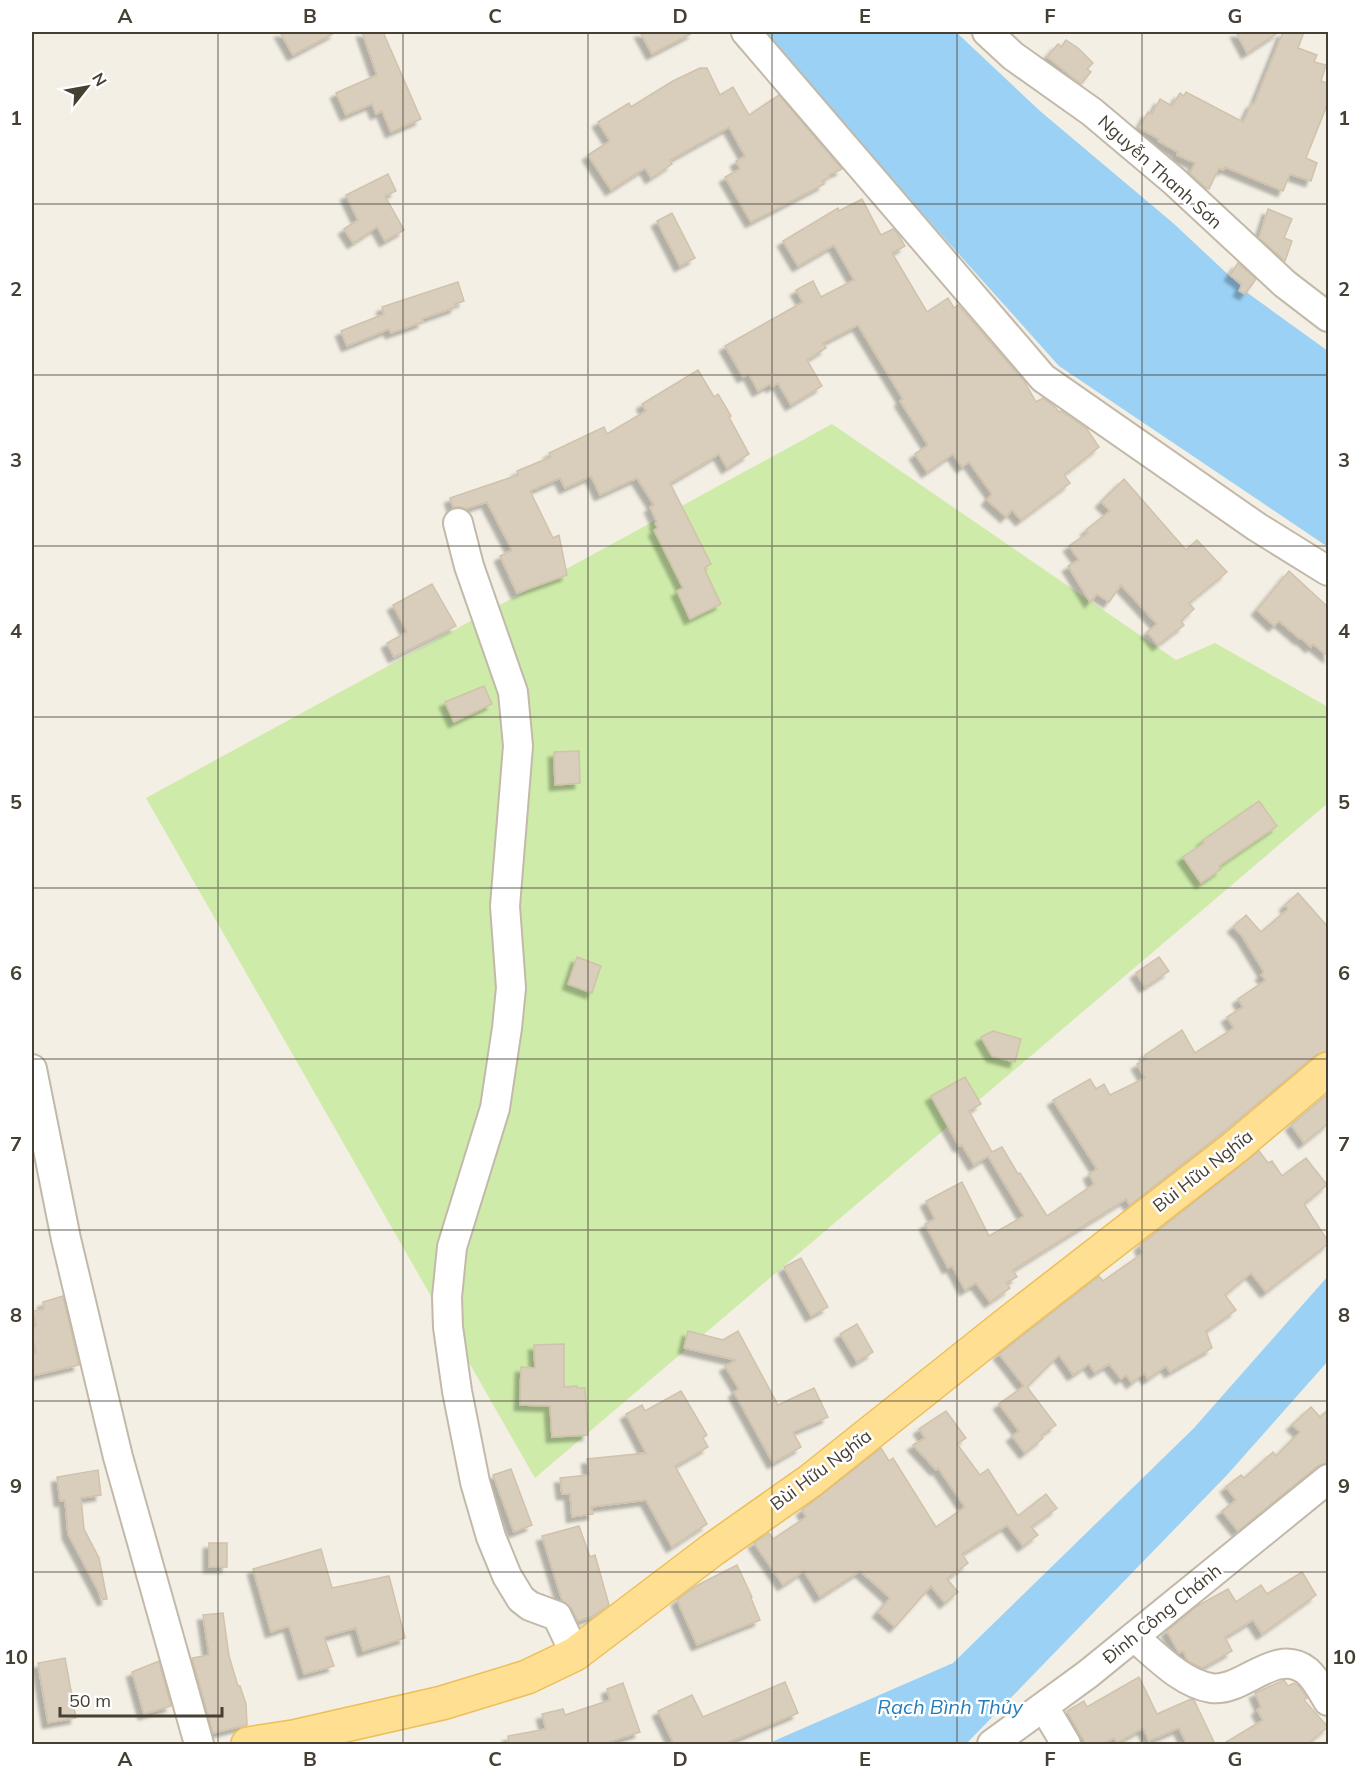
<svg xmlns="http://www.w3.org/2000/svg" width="1360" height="1776" font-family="Mulish,sans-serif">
	<defs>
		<filter id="shadow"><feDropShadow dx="-5.5" dy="5.5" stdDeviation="1.5" flood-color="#0004"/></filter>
	</defs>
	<rect width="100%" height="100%" fill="#f3efe4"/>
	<path fill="#ceeba9" d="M 832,424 L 1176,660 L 1215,643 L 1328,707 L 1328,803 L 535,1478 L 146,798 Z"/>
	<g fill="#9bd1f5">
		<path d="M 765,32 L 956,32 L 1040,111 L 1173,223 L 1249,294 L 1328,351 L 1328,547 L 1059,366 L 783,58 Z"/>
		<path d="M 1328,1276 L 1328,1361 L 1227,1475 L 966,1744 L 767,1744 L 953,1663 L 1194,1428 Z"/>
	</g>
	<g fill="#d9cdbc" stroke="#d1c2ab" stroke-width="1.5" filter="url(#shadow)">
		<path d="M 280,32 L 336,32 L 293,55 Z"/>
		<path d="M 362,32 L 383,32 L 421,119 L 391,132 L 382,111 L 376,114 L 372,104 L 346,115 L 336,93 L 377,75 Z"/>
		<path d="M 640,32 L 694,32 L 652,54 Z"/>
		<path d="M 1236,32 L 1279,32 L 1247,53 Z"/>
		<path d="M 1283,32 L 1304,32 L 1298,48 L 1317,55 L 1314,62 L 1326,65 L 1321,81 L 1329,84 L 1329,100 L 1306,158 L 1317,163 L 1311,181 L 1290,174 L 1283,191 L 1225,167 L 1223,170 L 1219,168 L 1209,189 L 1205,187 L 1190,173 L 1195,163 L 1177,155 L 1178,152 L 1158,141 L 1159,139 L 1139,128 L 1148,112 L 1152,114 L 1160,99 L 1172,106 L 1180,93 L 1184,96 L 1186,92 L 1243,122 L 1252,103 L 1254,104 Z"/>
		<path d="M 1066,40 L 1078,48 L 1093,63 L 1087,69 L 1091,72 L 1081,84 L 1047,57 L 1058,44 L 1061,47 Z"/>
		<path d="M 700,68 L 707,68 L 720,95 L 733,87 L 749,115 L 779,95 L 842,169 L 829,175 L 830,177 L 822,181 L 824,184 L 751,222 L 725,177 L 740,169 L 736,161 L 745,156 L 729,127 L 670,160 L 672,164 L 651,178 L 645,168 L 611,190 L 588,155 L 610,141 L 598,122 L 629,103 L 631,107 L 673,81 Z"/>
		<path d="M 388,174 L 396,191 L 385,196 L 404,230 L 385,241 L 377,227 L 353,243 L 344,229 L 358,220 L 346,195 Z"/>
		<path d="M 862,199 L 881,235 L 893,229 L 899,236 L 905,246 L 892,253 L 927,312 L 948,298 L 954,308 L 958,305 L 1024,381 L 1036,402 L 1043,398 L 1055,407 L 1059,412 L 1061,411 L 1087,429 L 1099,447 L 1064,475 L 1070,483 L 1021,520 L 1012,510 L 1006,517 L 987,500 L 992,494 L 969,462 L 962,467 L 953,454 L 927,472 L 915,454 L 928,445 L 900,401 L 903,399 L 858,325 L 823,343 L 826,348 L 807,360 L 822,386 L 791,405 L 778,383 L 772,387 L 770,384 L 758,391 L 749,374 L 743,377 L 725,346 L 803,302 L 796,290 L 813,281 L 821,297 L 854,280 L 834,245 L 798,266 L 783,241 L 838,208 L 839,211 Z"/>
		<path d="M 1268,209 L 1292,219 L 1284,238 L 1292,241 L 1285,261 L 1259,238 Z"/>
		<path d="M 672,213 L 695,258 L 680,266 L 657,221 Z"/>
		<path d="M 1238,263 L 1256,279 L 1245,294 L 1239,291 L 1242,284 L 1230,275 Z"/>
		<path d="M 458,282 L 464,301 L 455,304 L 456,307 L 422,319 L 423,322 L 391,333 L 389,329 L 347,346 L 341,331 L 384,314 L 382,307 Z"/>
		<path d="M 698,370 L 714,397 L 718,394 L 731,416 L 729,417 L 749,454 L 727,468 L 719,454 L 670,483 L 711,564 L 704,568 L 721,604 L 690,619 L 677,591 L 683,588 L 654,530 L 658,528 L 655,523 L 657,522 L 650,507 L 654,505 L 637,478 L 600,495 L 591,476 L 565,488 L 560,478 L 530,491 L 553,538 L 559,535 L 567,575 L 517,593 L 500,556 L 512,550 L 487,502 L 466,509 L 462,507 L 453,507 L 450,498 L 518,475 L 517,471 L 551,457 L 549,453 L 604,427 L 607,434 L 646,411 L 642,404 Z"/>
		<path d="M 1124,479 L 1186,550 L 1197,540 L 1227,572 L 1189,603 L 1194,609 L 1181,621 L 1184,625 L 1158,645 L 1147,632 L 1157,624 L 1121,585 L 1109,602 L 1097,594 L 1090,602 L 1068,566 L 1079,560 L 1069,546 L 1088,533 L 1086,530 L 1110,511 L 1101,502 Z"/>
		<path d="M 1289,571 L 1329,608 L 1329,657 L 1313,644 L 1311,647 L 1301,638 L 1300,639 L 1279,621 L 1274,626 L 1257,610 Z"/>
		<path d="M 432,584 L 456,626 L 394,657 L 387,643 L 407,632 L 393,605 Z"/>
		<path d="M 484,686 L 492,704 L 454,722 L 445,702 Z"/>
		<path d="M 579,751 L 580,783 L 555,785 L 554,752 Z"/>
		<path d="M 1259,801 L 1277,826 L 1219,866 L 1221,869 L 1201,883 L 1183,857 L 1204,843 L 1202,841 Z"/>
		<path d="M 1298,893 L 1329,928 L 1329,1051 L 1316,1055 L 1222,1133 L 1130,1205 L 1126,1199 L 1013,1270 L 1017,1277 L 1006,1283 L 1010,1288 L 990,1302 L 976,1283 L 965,1290 L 952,1266 L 948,1268 L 925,1224 L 935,1219 L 926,1201 L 962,1182 L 989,1236 L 1024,1216 L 988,1156 L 974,1165 L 962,1145 L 959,1146 L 931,1096 L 965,1077 L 981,1104 L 969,1111 L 992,1152 L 1002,1147 L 1018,1174 L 1020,1173 L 1047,1216 L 1094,1184 L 1089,1174 L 1097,1169 L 1053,1100 L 1090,1079 L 1096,1089 L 1104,1084 L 1110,1095 L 1145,1078 L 1137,1064 L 1147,1059 L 1145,1055 L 1182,1030 L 1195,1053 L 1234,1028 L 1227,1017 L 1243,1007 L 1238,999 L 1266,980 L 1261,975 L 1264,972 L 1242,936 L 1233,927 L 1246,915 L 1261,932 L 1288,909 L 1285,905 Z"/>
		<path d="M 577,957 L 601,966 L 592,993 L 568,984 Z"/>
		<path d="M 1159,957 L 1169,971 L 1145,987 L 1136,973 Z"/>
		<path d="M 993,1031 L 1021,1039 L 1015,1062 L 992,1056 L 981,1037 Z"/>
		<path d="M 1329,1093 L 1329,1123 L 1304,1143 L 1291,1125 Z"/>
		<path d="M 1259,1151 L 1268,1163 L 1272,1161 L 1282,1176 L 1306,1158 L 1327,1185 L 1304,1204 L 1329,1243 L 1266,1292 L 1251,1273 L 1225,1295 L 1236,1310 L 1206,1331 L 1212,1348 L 1170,1372 L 1166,1366 L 1148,1379 L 1144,1373 L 1132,1383 L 1126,1375 L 1121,1379 L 1109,1364 L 1095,1373 L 1089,1364 L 1073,1375 L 1059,1355 L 1027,1387 L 1056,1425 L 1041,1435 L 1043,1438 L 1025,1453 L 1012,1436 L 1019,1431 L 999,1404 L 1024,1386 L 999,1354 L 1099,1276 L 1103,1281 L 1143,1253 L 1140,1245 Z"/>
		<path d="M 801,1258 L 828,1307 L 811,1316 L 784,1267 Z"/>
		<path d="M 63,1296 L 79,1365 L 32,1376 L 32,1354 L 36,1353 L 32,1334 L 32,1327 L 36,1326 L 33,1311 L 44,1309 L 43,1302 Z"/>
		<path d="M 857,1324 L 873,1352 L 857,1362 L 840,1334 Z"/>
		<path d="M 688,1331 L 723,1340 L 738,1331 L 778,1405 L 814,1388 L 828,1417 L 793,1432 L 801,1447 L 773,1463 L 734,1392 L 739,1389 L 725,1366 L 736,1360 L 684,1348 Z"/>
		<path d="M 564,1344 L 564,1387 L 577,1386 L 577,1388 L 585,1388 L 588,1435 L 552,1437 L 550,1406 L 520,1405 L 521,1367 L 535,1368 L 534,1345 Z"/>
		<path d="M 681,1391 L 707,1435 L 703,1438 L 708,1447 L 675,1466 L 707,1524 L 672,1547 L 646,1500 L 591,1507 L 593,1514 L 572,1517 L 570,1494 L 562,1494 L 560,1478 L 589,1475 L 587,1459 L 646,1453 L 626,1414 L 642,1405 L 645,1411 Z"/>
		<path d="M 1311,1407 L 1320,1417 L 1329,1409 L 1329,1462 L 1318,1466 L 1238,1531 L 1222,1511 L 1236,1500 L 1226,1487 L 1241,1475 L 1244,1478 L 1273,1452 L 1276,1456 L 1300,1432 L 1292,1425 Z"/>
		<path d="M 946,1411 L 966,1438 L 957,1444 L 980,1475 L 988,1469 L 1018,1516 L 1046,1494 L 1057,1508 L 1031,1527 L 1038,1535 L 1023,1546 L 1007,1525 L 962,1554 L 968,1563 L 947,1579 L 958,1592 L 945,1603 L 931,1586 L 895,1627 L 878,1612 L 890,1598 L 860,1571 L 820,1597 L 804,1571 L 783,1585 L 754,1543 L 769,1533 L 773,1539 L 806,1517 L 802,1510 L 881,1448 L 889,1461 L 893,1458 L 936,1527 L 965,1507 L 938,1468 L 936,1470 L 913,1445 L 925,1438 L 919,1429 Z"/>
		<path d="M 511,1469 L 532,1525 L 514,1532 L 493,1475 Z"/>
		<path d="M 98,1470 L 101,1495 L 81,1498 L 84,1529 L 99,1558 L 107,1599 L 103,1600 L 68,1534 L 65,1500 L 60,1501 L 57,1477 Z"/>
		<path d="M 579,1526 L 590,1557 L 595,1555 L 609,1605 L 593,1616 L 578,1621 L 571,1608 L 562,1600 L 542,1536 Z"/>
		<rect x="209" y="1543" width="18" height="24"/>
		<path d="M 321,1549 L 332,1588 L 389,1576 L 405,1638 L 363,1651 L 356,1628 L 324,1637 L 334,1666 L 304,1674 L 289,1626 L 271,1632 L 253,1569 Z"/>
		<path d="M 737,1565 L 752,1597 L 751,1598 L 760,1620 L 697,1645 L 677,1600 L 696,1586 Z"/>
		<path d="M 1302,1572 L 1316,1595 L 1262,1634 L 1253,1620 L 1225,1637 L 1232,1651 L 1202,1668 L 1188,1661 L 1183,1651 L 1179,1653 L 1167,1631 L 1197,1606 L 1228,1589 L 1236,1602 L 1261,1585 L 1267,1594 Z"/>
		<path d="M 223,1613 L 229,1656 L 238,1686 L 240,1686 L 246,1704 L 247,1725 L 213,1733 L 192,1658 L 209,1655 L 203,1615 Z"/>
		<path d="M 65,1658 L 76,1718 L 48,1723 L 38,1663 Z"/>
		<path d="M 159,1661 L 171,1706 L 144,1714 L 132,1672 Z"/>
		<path d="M 1139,1677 L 1157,1714 L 1191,1699 L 1194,1700 L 1215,1744 L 1187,1744 L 1179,1728 L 1149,1741 L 1143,1728 L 1117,1743 L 1114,1738 L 1103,1744 L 1086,1744 L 1067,1711 L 1084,1701 L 1087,1707 Z"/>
		<path d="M 1284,1680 L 1288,1686 L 1294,1683 L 1298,1685 L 1307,1698 L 1304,1700 L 1328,1727 L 1307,1744 L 1223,1744 L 1263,1720 L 1257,1710 L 1261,1707 L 1255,1693 Z"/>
		<path d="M 785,1682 L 798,1713 L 724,1744 L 674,1744 L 658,1711 L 692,1695 L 703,1717 Z"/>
		<path d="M 623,1683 L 640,1732 L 603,1744 L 509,1744 L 508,1736 L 546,1729 L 542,1714 L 563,1709 L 565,1715 L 610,1700 L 607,1689 Z"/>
	</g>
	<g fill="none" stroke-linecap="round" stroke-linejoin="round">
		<defs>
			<g id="minor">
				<path d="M 746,32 L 1043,378 L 1257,527 L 1328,571"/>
				<path d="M 987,32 L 1013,56 L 1092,112 L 1174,181 L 1285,284 L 1328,317"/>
				<path d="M 458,523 L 469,566 L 513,692 L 518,746 L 505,906 L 511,988 L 507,1028 L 495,1108 L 452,1247 L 447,1297 L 448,1327 L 457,1391 L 475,1482 L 491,1537 L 507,1576 L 521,1599 L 530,1606 L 557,1616 L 575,1654"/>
				<path d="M 32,1069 L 66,1239 L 118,1457 L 199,1744"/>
				<path d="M 1134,1637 C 1156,1655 1181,1683 1211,1688 C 1243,1693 1275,1646 1307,1671 C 1316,1679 1322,1691 1328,1701"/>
				<path d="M 1044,1707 L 1066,1744"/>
				<path d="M 992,1744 L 1088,1674 L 1328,1479"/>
			</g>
			<path id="major" d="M 248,1744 L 293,1737 L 442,1703 L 527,1677 L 575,1654 L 712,1550 L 810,1481 L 1007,1324 L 1234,1148 L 1328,1069"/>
		</defs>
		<use href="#minor" stroke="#c2b9a9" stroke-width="32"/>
		<use href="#major" stroke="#ecbf59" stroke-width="36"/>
		<use href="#minor" stroke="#fff" stroke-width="28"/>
		<use href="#major" stroke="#ffdf91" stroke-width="33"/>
	</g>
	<path fill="none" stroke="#463f33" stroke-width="1.5" stroke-opacity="0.55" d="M 218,32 L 218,1744M 403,32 L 403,1744M 588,32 L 588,1744M 772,32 L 772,1744M 957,32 L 957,1744M 1142,32 L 1142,1744M 32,204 L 1328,204M 32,375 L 1328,375M 32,546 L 1328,546M 32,717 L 1328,717M 32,888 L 1328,888M 32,1059 L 1328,1059M 32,1230 L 1328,1230M 32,1401 L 1328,1401M 32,1572 L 1328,1572"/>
	<g text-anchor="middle" stroke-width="5" stroke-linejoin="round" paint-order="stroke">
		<g font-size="18" fill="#463f33" stroke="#fff">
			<text transform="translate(1160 172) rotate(42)" y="6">Nguyễn Thanh Sơn</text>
			<text transform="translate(1203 1171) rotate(-38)" y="6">Bùi Hữu Nghĩa</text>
			<text transform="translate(821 1470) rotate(-37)" y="6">Bùi Hữu Nghĩa</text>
			<text transform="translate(1162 1614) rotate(-39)" y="6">Đinh Công Chánh</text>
		</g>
		<g font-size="20" font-style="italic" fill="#257cb9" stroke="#fff">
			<text x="950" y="1714">Rạch Bình Thủy</text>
		</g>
	</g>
	<rect width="1360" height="1776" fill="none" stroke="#ffffff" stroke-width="66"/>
	<g transform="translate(87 87) rotate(59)" stroke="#ffffff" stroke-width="4.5" paint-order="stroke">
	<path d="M0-4.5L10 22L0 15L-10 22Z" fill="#463f33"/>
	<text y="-9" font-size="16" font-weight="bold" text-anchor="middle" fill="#463f33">N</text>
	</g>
	<path d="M60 1707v9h162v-9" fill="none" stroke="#463f33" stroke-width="3"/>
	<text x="69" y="1707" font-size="18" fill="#463f33" stroke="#ffffff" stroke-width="4.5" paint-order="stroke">50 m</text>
	<rect x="33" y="33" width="1294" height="1710" fill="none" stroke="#463f33" stroke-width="2"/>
	<g font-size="20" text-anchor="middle" font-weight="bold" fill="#463f33">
		<text x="125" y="23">A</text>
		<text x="310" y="23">B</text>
		<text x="495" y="23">C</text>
		<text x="680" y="23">D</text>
		<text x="865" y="23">E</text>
		<text x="1050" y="23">F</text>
		<text x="1235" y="23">G</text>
		<text x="16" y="125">1</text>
		<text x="1344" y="125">1</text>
		<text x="16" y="296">2</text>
		<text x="1344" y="296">2</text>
		<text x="16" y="467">3</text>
		<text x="1344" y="467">3</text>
		<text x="16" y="638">4</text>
		<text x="1344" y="638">4</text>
		<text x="16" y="809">5</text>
		<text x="1344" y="809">5</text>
		<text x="16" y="980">6</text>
		<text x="1344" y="980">6</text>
		<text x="16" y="1151">7</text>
		<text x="1344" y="1151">7</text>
		<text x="16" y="1322">8</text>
		<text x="1344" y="1322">8</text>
		<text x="16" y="1493">9</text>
		<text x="1344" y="1493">9</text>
		<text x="16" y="1664">10</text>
		<text x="1344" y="1664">10</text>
		<text x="125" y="1766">A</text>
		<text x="310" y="1766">B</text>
		<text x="495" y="1766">C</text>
		<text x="680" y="1766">D</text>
		<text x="865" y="1766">E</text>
		<text x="1050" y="1766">F</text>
		<text x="1235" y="1766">G</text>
	</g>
</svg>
